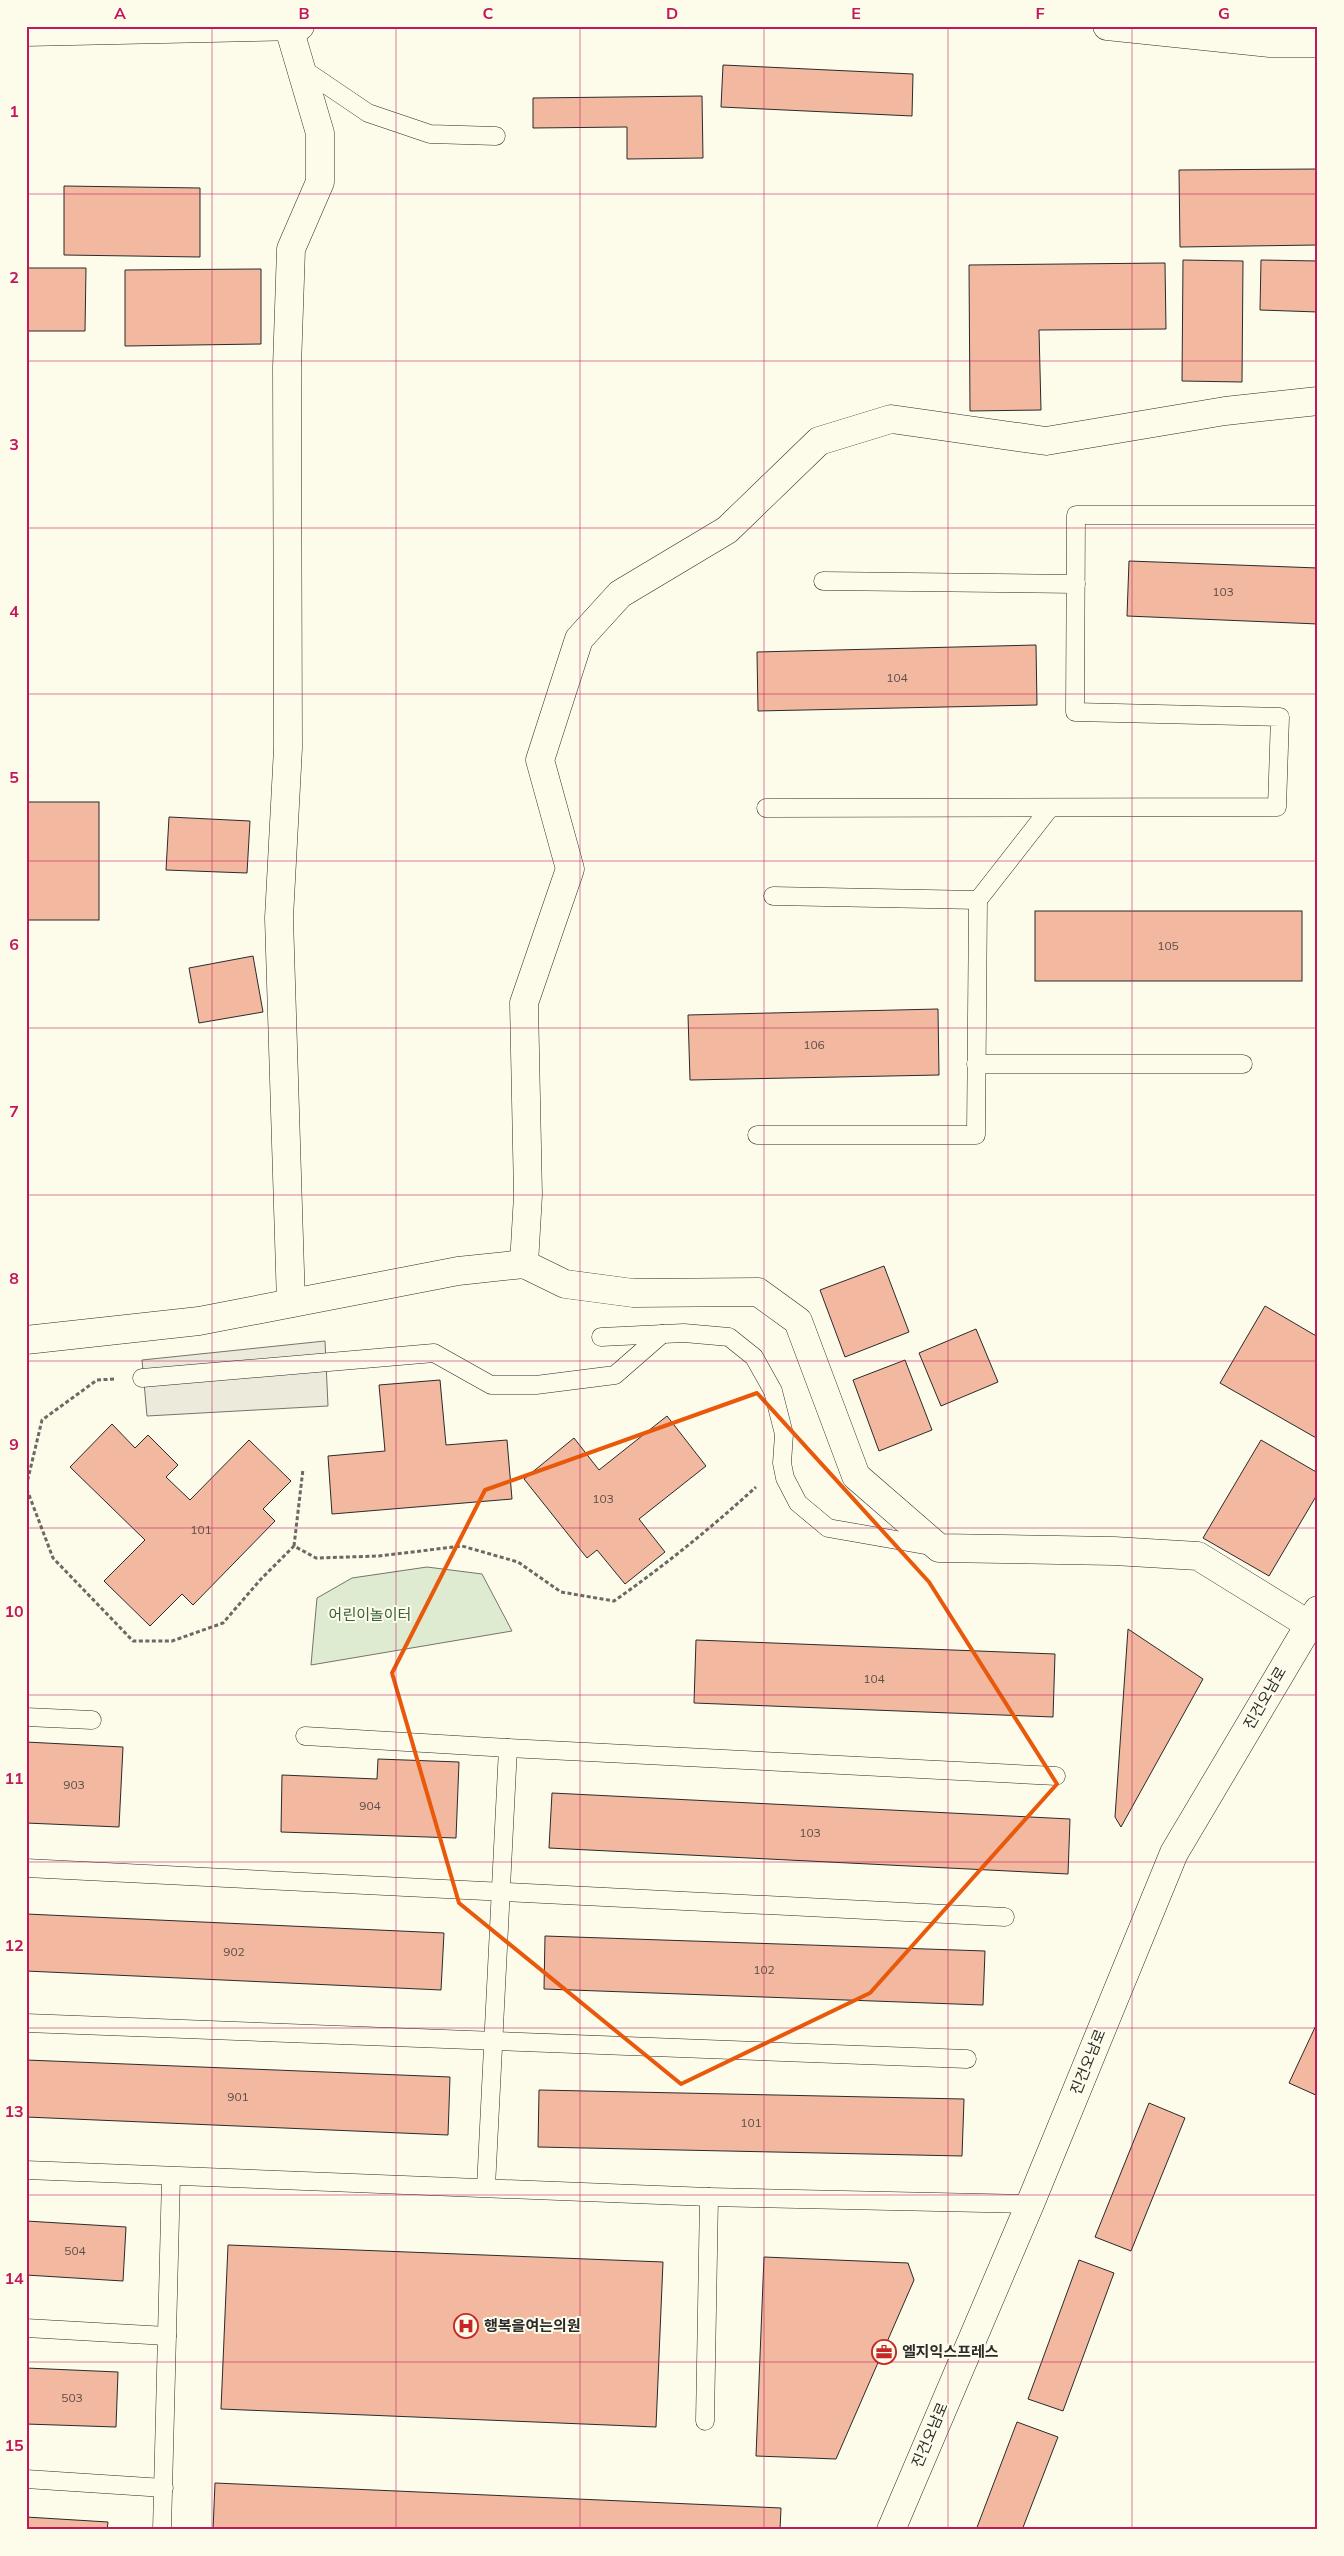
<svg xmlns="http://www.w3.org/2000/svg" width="1344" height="2556" font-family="Mulish,'Noto Sans KR',sans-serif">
	<rect width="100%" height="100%" fill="#fdfbea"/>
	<path fill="#deebd1" stroke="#74746e" d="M 427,1567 L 482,1574 L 512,1631 L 311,1665 L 317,1598 L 352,1578 Z"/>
	<path fill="#eceadb" stroke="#74746e" d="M 325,1341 L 328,1406 L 147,1416 L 142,1360 Z"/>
	<g fill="#f2b8a0" stroke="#2b2b2b">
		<path d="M 723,65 L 913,74 L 912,116 L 721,107 Z"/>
		<path d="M 702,96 L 703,158 L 627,159 L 627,127 L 533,128 L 533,98 Z"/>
		<path d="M 1318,169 L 1318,245 L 1180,247 L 1179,170 Z"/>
		<path d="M 64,186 L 200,188 L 200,257 L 64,255 Z"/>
		<path d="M 1183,260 L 1243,261 L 1242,382 L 1182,381 Z"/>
		<path d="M 1261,260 L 1318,261 L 1318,312 L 1260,310 Z"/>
		<path d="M 1165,263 L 1166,329 L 1039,330 L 1041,410 L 970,411 L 969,265 Z"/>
		<path d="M 26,268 L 86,268 L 85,331 L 26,331 Z"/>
		<path d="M 261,269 L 261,344 L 125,346 L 125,270 Z"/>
		<path d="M 1129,561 L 1318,568 L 1318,624 L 1127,616 Z"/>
		<path d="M 1036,645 L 1037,705 L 758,711 L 757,652 Z"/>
		<rect x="26" y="802" width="73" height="118"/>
		<path d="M 169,817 L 250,821 L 247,873 L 166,870 Z"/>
		<rect x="1035" y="911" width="267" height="70"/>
		<path d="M 253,956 L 263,1012 L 199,1023 L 189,968 Z"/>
		<path d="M 938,1009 L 939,1075 L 690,1080 L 688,1015 Z"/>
		<path d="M 884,1266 L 909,1332 L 845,1357 L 820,1290 Z"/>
		<path d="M 1265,1306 L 1318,1337 L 1318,1439 L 1220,1383 Z"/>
		<path d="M 976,1329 L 998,1382 L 941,1406 L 919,1353 Z"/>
		<path d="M 905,1360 L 932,1430 L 879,1451 L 853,1380 Z"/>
		<path d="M 440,1380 L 446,1445 L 507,1440 L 512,1499 L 332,1514 L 328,1456 L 385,1451 L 379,1385 Z"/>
		<path d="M 667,1416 L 706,1466 L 639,1519 L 665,1552 L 625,1584 L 597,1550 L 587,1558 L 524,1479 L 574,1438 L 599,1470 Z"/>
		<path d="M 112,1424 L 135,1448 L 148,1435 L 178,1465 L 166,1477 L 190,1500 L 249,1440 L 291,1481 L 263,1509 L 275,1521 L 193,1605 L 182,1594 L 150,1626 L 104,1581 L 145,1540 L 70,1467 Z"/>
		<path d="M 1261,1440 L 1318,1473 L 1318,1493 L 1269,1576 L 1203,1538 Z"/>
		<path d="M 1128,1629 L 1203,1679 L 1121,1827 L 1115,1817 Z"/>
		<path d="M 696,1640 L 1055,1654 L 1053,1717 L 694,1703 Z"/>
		<path d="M 26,1742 L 123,1747 L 119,1827 L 26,1823 Z"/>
		<path d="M 378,1759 L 459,1762 L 456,1838 L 281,1832 L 282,1775 L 377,1779 Z"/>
		<path d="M 552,1793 L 1070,1819 L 1068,1874 L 549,1848 Z"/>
		<path d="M 26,1914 L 444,1933 L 441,1990 L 26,1971 Z"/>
		<path d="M 545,1936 L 985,1951 L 983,2005 L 544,1989 Z"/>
		<path d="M 1318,2021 L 1318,2096 L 1289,2083 Z"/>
		<path d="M 26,2060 L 450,2077 L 448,2135 L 26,2117 Z"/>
		<path d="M 539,2090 L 964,2099 L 962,2156 L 538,2147 Z"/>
		<path d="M 1149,2103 L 1185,2118 L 1131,2251 L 1095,2237 Z"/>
		<path d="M 26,2221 L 126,2227 L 123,2281 L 26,2275 Z"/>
		<path d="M 228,2245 L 663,2262 L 656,2427 L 221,2409 Z"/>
		<path d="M 764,2257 L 908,2263 L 914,2280 L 836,2459 L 756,2456 Z"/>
		<path d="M 1079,2260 L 1114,2273 L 1063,2411 L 1028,2399 Z"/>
		<path d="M 26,2368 L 118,2372 L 116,2427 L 26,2424 Z"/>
		<path d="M 1017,2422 L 1058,2437 L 1022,2530 L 976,2530 Z"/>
		<path d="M 215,2483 L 781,2508 L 780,2530 L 213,2530 Z"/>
		<path d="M 26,2517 L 108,2522 L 107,2530 L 26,2530 Z"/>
	</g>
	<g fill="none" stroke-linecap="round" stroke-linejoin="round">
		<defs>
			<g id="service">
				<path d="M 300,67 L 368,113 L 430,134 L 496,136"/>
				<path d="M 823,581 L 1076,584"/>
				<path d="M 766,808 L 1277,807 L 1280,717 L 1075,712 L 1076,515 L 1318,515"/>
				<path d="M 773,896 L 978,900 L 1050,808"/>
				<path d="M 976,1064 L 1243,1064"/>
				<path d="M 757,1135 L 976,1135 L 978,900"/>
				<path d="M 601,1337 L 684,1333 L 729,1337 L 754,1357 L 773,1391 L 784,1434 L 782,1463 L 785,1478 L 798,1503 L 828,1528 L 936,1547"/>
				<path d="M 142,1378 L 434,1353 L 491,1385 L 536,1385 L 615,1375 L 662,1334"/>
				<path d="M 26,1717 L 92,1720"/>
				<path d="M 305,1736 L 508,1748 L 1056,1776"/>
				<path d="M 26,1868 L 1005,1917"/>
				<path d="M 26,2023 L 967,2059"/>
				<path d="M 26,2170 L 709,2197 L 1030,2204"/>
				<path d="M 486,2187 L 508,1748"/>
				<path d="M 26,2328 L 167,2336"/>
				<path d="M 705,2421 L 709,2197"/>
				<path d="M 26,2479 L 164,2488"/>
				<path d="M 162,2530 L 171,2177"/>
			</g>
			<g id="minor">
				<path d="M 1107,26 L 1270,43 L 1318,43"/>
				<path d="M 289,28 L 320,133 L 320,182 L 291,249 L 287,367 L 288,748 L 279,918 L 291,1303"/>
				<path d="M 26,32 L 300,26"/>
				<path d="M 26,1340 L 199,1321 L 458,1271 L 524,1264"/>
				<path d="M 1308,1624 L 1198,1556 L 1114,1551 L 939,1548 L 856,1476 L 798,1321 L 758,1292 L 633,1293 L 565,1284 L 524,1264 L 528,1195 L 524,1003 L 570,869 L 540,760 L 579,639 L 620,594 L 727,530 L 819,441 L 891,419 L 1046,441 L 1225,411 L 1318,401"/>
			</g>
			<path id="secondary" d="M 891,2530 L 1030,2204 L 1174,1853 L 1318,1610"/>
		</defs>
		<use href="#service" stroke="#2b2b2b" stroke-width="19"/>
		<use href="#minor" stroke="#2b2b2b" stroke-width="29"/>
		<use href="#secondary" stroke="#2b2b2b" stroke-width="29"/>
		<g stroke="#6a6964" stroke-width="3" stroke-dasharray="4 2.5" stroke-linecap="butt">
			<path d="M 114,1379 L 97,1380 L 42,1420 L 26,1487 L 53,1558 L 133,1641 L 172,1641 L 223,1623 L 261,1579 L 294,1546 L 316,1558 L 379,1556 L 462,1546 L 518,1562 L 561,1592 L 614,1601 C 664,1566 711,1528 756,1487"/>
			<path d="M 294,1546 L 303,1469"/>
		</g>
		<use href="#service" stroke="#fdfbea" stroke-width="18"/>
		<use href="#minor" stroke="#fdfbea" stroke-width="28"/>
		<use href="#secondary" stroke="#fdfbea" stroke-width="28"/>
	</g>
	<path fill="none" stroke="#e8590c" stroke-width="4" stroke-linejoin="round" d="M 757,1393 L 929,1582 L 1057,1784 L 870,1993 L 681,2084 L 459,1903 L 392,1673 L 485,1490 Z"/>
	<path fill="none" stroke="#c2185b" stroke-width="1" stroke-opacity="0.55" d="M 212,26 L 212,2530M 396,26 L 396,2530M 580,26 L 580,2530M 764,26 L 764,2530M 948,26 L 948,2530M 1132,26 L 1132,2530M 26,194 L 1318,194M 26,361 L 1318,361M 26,528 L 1318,528M 26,694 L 1318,694M 26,861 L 1318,861M 26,1028 L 1318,1028M 26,1195 L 1318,1195M 26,1361 L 1318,1361M 26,1528 L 1318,1528M 26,1695 L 1318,1695M 26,1862 L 1318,1862M 26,2028 L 1318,2028M 26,2195 L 1318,2195M 26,2362 L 1318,2362"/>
	<defs>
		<symbol id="hospital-ring" viewBox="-11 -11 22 22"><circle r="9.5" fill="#fdfbea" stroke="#c62828" stroke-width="1.5"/><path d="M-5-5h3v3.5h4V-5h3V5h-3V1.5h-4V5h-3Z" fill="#c62828"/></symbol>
		<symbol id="office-ring" viewBox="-11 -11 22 22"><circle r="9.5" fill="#fdfbea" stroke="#c62828" stroke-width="1.5"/><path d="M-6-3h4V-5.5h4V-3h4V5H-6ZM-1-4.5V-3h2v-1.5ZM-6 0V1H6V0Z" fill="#c62828"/></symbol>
	</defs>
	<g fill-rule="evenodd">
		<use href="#hospital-ring" x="452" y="2312" width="28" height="28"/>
		<use href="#office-ring" x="870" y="2338" width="28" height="28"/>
	</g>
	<g text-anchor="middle" stroke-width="4" stroke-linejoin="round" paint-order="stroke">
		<g font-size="12" fill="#5d4e48">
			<text x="1223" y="596">103</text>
			<text x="897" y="682">104</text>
			<text x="1168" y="950">105</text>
			<text x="814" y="1049">106</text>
			<text x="603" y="1503">103</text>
			<text x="201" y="1534">101</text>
			<text x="874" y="1683">104</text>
			<text x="74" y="1789">903</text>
			<text x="370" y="1810">904</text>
			<text x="810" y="1837">103</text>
			<text x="234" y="1956">902</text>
			<text x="764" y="1974">102</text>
			<text x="238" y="2101">901</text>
			<text x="751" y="2127">101</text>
			<text x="75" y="2255">504</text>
			<text x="72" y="2402">503</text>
		</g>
		<g font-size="15" fill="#34623c" stroke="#fdfbea">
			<text x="370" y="1620">어린이놀이터</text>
		</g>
		<g font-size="15" fill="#2b2b2b" stroke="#fdfbea">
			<text transform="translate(1265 1698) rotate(-60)" y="5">진건오남로</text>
			<text transform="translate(1088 2062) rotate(-68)" y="5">진건오남로</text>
			<text transform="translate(930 2435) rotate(-67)" y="5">진건오남로</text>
		</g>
		<g font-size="15" font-weight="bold" fill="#2b2b2b" stroke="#fdfbea" text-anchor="start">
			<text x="484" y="2331">행복을여는의원</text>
			<text x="902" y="2357">엘지익스프레스</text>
		</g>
	</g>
	<rect width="1344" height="2556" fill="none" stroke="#fdfbea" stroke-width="55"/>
	<rect x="28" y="28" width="1288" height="2500" fill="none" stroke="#c2185b" stroke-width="2"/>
	<g font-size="16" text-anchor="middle" font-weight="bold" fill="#c2185b">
		<text x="120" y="19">A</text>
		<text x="304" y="19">B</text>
		<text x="488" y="19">C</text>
		<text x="672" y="19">D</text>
		<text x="856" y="19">E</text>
		<text x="1040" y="19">F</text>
		<text x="1224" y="19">G</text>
		<text x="14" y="117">1</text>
		<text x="14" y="283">2</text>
		<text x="14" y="450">3</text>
		<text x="14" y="617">4</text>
		<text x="14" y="783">5</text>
		<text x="14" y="950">6</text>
		<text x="14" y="1117">7</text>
		<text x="14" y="1284">8</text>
		<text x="14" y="1450">9</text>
		<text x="14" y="1617">10</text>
		<text x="14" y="1784">11</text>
		<text x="14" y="1951">12</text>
		<text x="14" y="2117">13</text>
		<text x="14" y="2284">14</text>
		<text x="14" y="2451">15</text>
	</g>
</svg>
